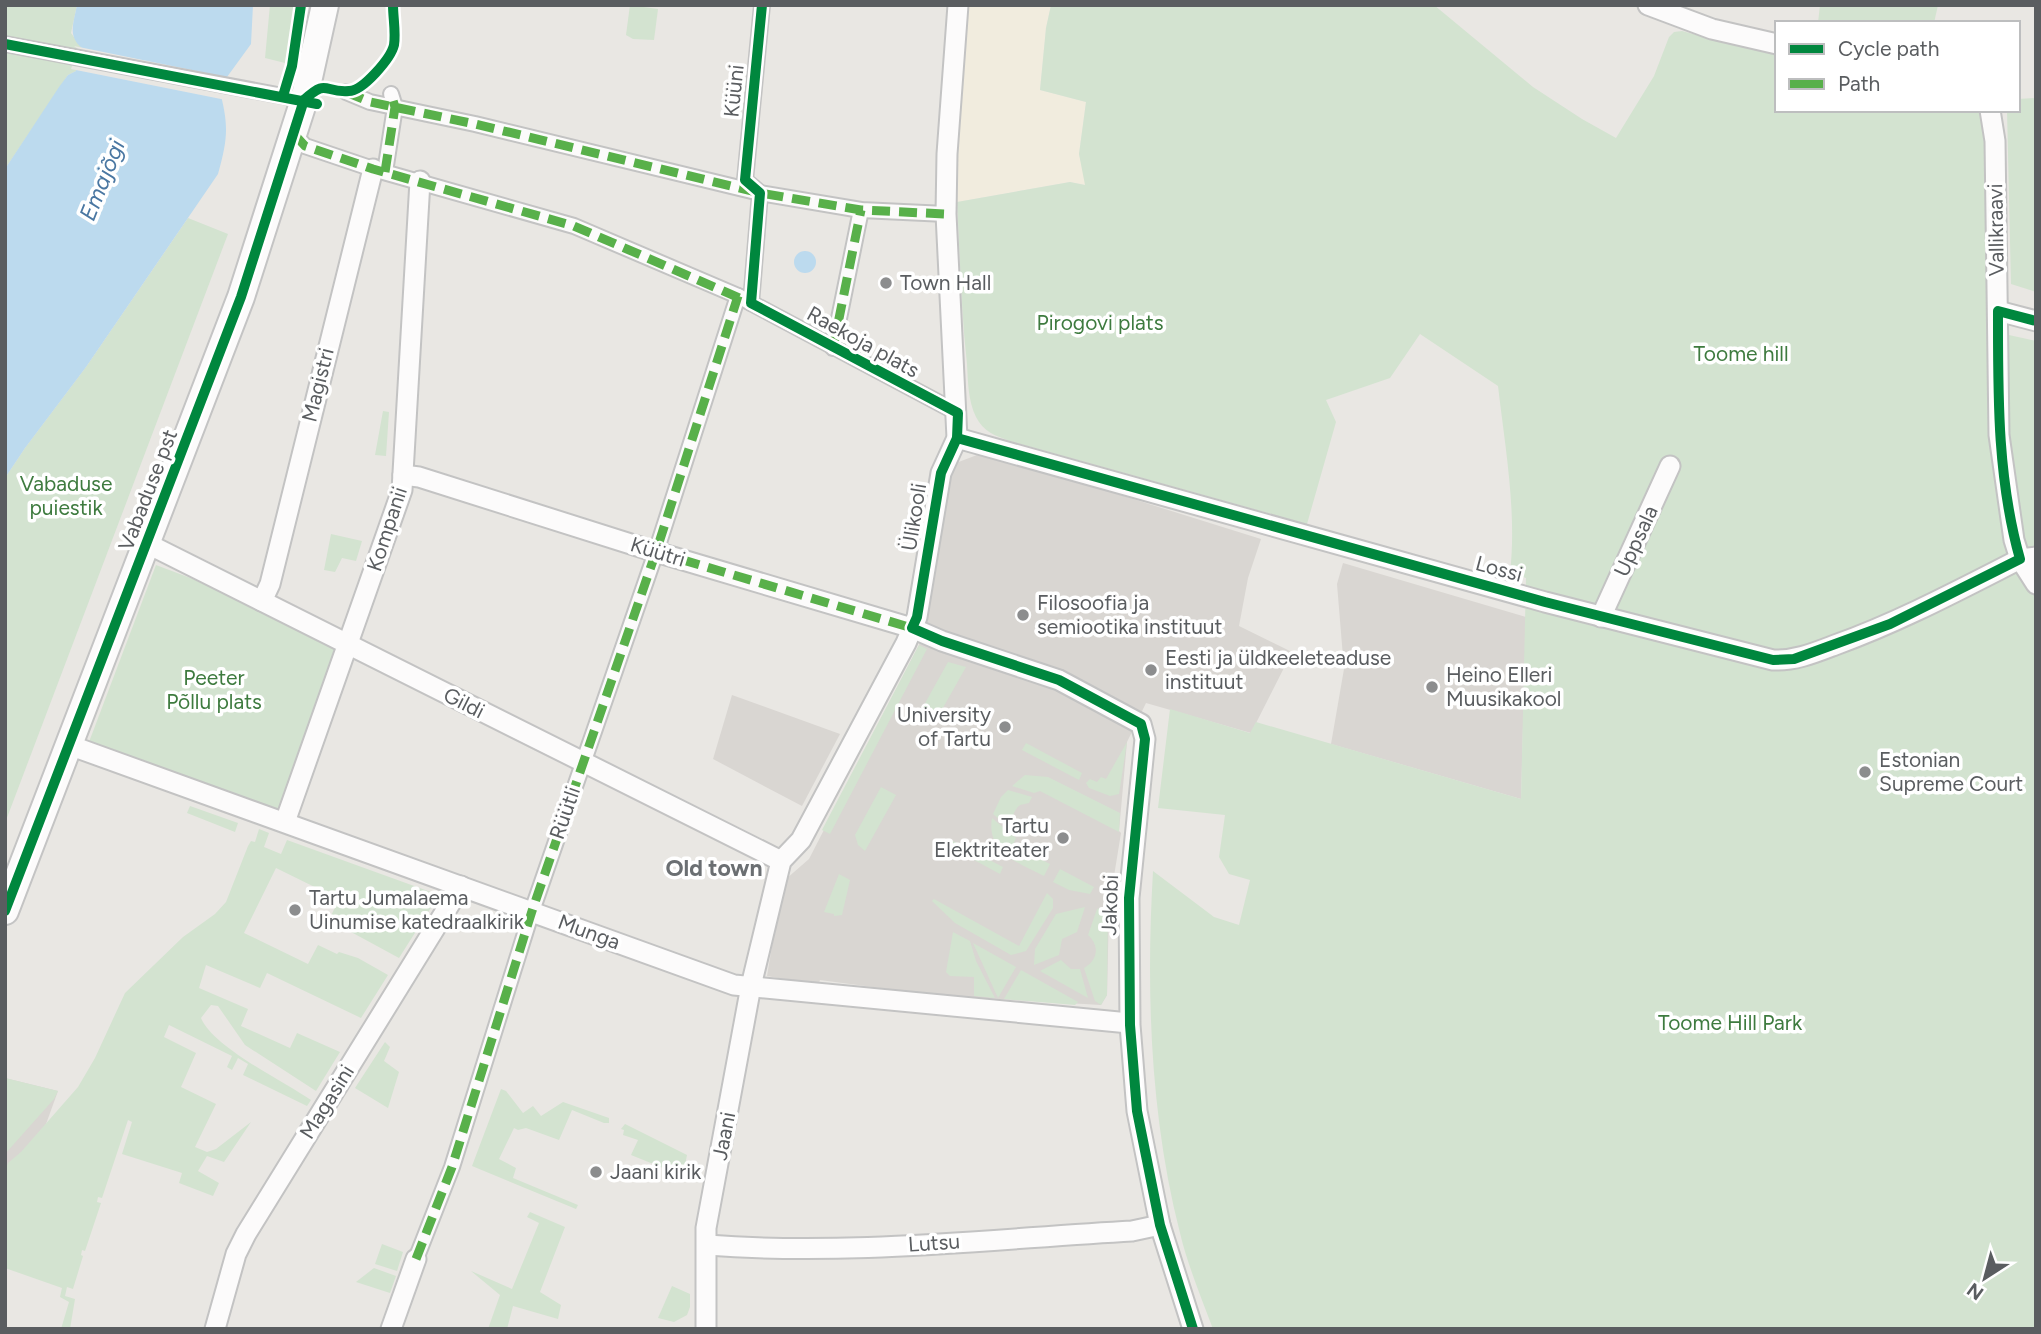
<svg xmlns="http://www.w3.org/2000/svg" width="2041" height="1334" font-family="Figtree,sans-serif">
	<rect width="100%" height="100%" fill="#e9e7e3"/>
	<path fill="#f1ecde" d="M 968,5 L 1051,5 L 1046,28 L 1040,90 L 1086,102 L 1079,154 L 1086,185 L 1070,182 L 957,202 L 955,159 Z"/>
	<g fill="#d9d6d2">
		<path d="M 977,455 L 1037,469 L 1261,539 L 1248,578 L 1239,626 L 1292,652 L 1251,733 L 1146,703 L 1127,742 L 1119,831 L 1121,833 L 1109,907 L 1107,995 L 1101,1005 L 933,995 L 820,980 L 818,985 L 767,976 L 779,904 L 782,905 L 786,879 L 809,859 L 919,645 L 949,471 L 956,463 Z"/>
		<path d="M 1343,563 L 1526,617 L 1521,799 L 1331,744 L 1344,669 L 1337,584 Z"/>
		<path d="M 732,695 L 840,734 L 802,806 L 713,759 Z"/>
		<path d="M 5,1078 L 58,1091 L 5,1237 Z"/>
	</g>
	<g fill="#d3e3d0">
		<path d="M 5,5 L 77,5 L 71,33 L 82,48 L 76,71 L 68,75 L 5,169 Z"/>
		<path d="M 270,5 L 296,5 L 285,63 L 265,58 Z"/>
		<path d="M 630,5 L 658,9 L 654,40 L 633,39 L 626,35 Z"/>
		<path d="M 1051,5 L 1434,5 L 1533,87 L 1582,119 L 1616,138 L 1654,76 L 1669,37 L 1674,32 L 1682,31 L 1737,46 L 1777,54 L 1777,110 L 1980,110 L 1984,124 L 1988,275 L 1986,330 L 2036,341 L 2036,1329 L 1213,1329 C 1201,1297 1188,1266 1180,1233 C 1150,1115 1146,992 1153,871 L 1214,917 L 1239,925 L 1250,880 L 1229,874 L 1219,857 L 1225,815 L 1158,808 L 1170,709 L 1250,733 L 1256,722 L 1521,799 L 1526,578 L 1510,573 C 1517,511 1505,447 1498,386 L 1420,334 L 1390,378 L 1326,400 L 1336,422 L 1307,524 L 1010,441 C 995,436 983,431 976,417 C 968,401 968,381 967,364 C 961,310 960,256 957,202 L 1070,182 L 1085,185 L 1079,154 L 1086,102 L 1040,90 L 1046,28 Z"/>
		<path d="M 1820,5 L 1938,5 L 1934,23 L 1818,23 Z"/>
		<path d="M 2036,98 L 2036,292 L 2011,284 L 2007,110 L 2018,110 L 2018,99 Z"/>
		<path d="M 188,218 L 228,234 L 5,823 L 5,478 L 25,448 L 86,367 Z"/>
		<path d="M 383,411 L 389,412 L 386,456 L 375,455 Z"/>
		<path d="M 331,534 L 362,541 L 356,561 L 342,558 L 335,572 L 324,570 Z"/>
		<path d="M 156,565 L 193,579 L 335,647 L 282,812 L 89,742 Z"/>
		<path d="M 919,645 L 927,649 L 830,834 L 822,830 Z"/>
		<path d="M 948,662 L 966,667 L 935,722 L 919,714 Z"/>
		<path d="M 1127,742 L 1119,794 L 1110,796 L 1089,788 L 1086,783 L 1090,779 L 1097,782 L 1101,777 L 1106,779 Z"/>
		<path d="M 1026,743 L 1082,773 L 1079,780 L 1022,750 Z"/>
		<path d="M 1025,775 L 1048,777 L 1120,813 L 1119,832 L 1040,791 L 1034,793 L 1012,786 Z"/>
		<path d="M 881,787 L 896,795 L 865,851 L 858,845 L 855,835 Z"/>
		<path d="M 1008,790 L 1032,797 L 1029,803 L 1020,805 C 1012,812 1011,819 1016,828 L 1014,832 L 993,814 L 1001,797 Z"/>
		<path d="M 190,806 L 238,823 L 235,832 L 187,813 Z"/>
		<path d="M 992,818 L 1016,838 L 1013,845 L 1050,864 L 1044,876 C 1019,863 986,853 992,818 Z"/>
		<path d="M 259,829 L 269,833 L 264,847 L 281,854 L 287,840 L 439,895 L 399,958 L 329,920 L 339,899 L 276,868 L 244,933 L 308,964 L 318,945 L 337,954 L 339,952 L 358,958 L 388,975 L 361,1018 L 267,973 L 260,988 L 206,965 L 199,988 L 248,1009 L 241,1026 L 290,1048 L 297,1033 L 340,1052 L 316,1091 L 245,1045 L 218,1006 L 211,1005 L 201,1018 C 213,1047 283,1081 311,1100 L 307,1106 L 243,1075 L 248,1064 L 238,1058 L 232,1070 L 227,1067 L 232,1056 L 169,1025 L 164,1037 L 196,1053 L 181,1087 L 216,1104 L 195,1147 L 207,1152 L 216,1149 L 251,1122 L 224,1162 L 207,1156 L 198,1171 L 219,1183 L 213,1196 L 179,1183 L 182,1173 L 122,1154 L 132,1122 L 128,1120 L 102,1198 L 98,1197 L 97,1202 L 101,1203 L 85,1251 L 82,1250 L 81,1255 L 83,1256 L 73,1289 L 67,1287 L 65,1296 L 75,1299 L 70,1329 L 61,1329 L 69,1302 L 60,1297 L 62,1288 L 5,1268 L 5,1171 L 8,1163 L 21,1152 L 78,1087 L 95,1058 L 125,993 L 183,937 L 215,914 L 226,902 L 248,846 L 251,841 L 255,842 Z"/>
		<path d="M 953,841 L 1003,867 L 1000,874 L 950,847 Z"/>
		<path d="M 1060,869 L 1094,887 L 1090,894 L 1069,890 L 1053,882 Z"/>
		<path d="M 839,874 L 850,880 L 842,915 L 834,916 L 834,914 L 824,912 Z"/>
		<path d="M 1047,893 L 1053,899 L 1053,908 L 1026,951 L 1011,955 L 955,923 L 932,901 L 934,899 L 1019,946 Z"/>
		<path d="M 1108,906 L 1107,995 L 1101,1005 L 1095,1001 L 1084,968 C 1098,960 1100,946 1088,935 L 1097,909 Z"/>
		<path d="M 1085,907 L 1077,932 L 1062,939 L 1059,955 L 1034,965 L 1035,949 L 1056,914 Z"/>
		<path d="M 953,932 L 970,941 L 976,961 L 995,998 L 974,996 L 974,977 L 950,976 L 946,972 Z"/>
		<path d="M 973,943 L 1016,967 L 998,998 Z"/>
		<path d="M 1061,960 L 1071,969 L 1080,969 L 1088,998 L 1040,971 Z"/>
		<path d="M 1021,970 L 1078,1002 L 1075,1005 L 1004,999 Z"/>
		<path d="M 385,1042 L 390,1047 L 384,1061 L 399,1072 L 388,1108 L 355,1088 Z"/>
		<path d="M 5,1078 L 58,1091 L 54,1099 L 5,1154 Z"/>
		<path d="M 501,1089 L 506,1091 L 523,1113 L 533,1106 L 541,1116 L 563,1102 L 609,1118 L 609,1123 L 604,1123 L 572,1110 L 559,1140 L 526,1128 L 518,1130 L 514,1128 L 499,1159 L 516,1168 L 513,1178 L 578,1205 L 576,1209 L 472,1166 Z"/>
		<path d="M 625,1124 L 687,1155 L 683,1176 L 631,1155 L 638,1140 L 623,1135 L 624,1130 L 621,1129 Z"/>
		<path d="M 530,1212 L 565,1227 L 540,1292 L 561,1305 L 558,1319 L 513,1306 L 507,1329 L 488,1329 L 500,1295 L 471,1271 L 512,1289 L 539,1223 L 527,1217 Z"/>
		<path d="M 382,1244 L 403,1252 L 397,1271 L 375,1264 Z"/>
		<path d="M 374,1268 L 396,1276 L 390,1293 L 356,1282 Z"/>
		<path d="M 672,1286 L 690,1294 L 690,1307 L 687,1315 L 674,1322 L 658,1318 Z"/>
	</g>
	<g fill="#bcdaee">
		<path d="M 77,5 L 253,5 L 251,44 L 219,88 C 229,125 228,138 218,174 L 86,367 L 25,448 L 5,478 L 5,169 L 59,87 L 68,75 L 76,71 L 82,48 C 67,36 74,22 77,5 Z"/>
		<circle cx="805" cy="262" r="11"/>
	</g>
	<path fill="#e9e7e3" d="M 74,46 L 231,78 L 222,89 L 226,100 L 71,69 L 78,49 Z"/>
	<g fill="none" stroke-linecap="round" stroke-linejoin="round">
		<defs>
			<g id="pedestrian">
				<path d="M 5,44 L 304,100"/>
				<path d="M 346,92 L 370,102 L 475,124 L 760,193 L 861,210 L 946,214"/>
				<path d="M 294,134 L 305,146 L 373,169 L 574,226 L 738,296 L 958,413"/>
				<path d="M 385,172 L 395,107 L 391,94"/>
				<path d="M 751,303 L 760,193 L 745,180 L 762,5"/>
				<path d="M 833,348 L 861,210"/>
				<path d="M 416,1259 L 452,1167 L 532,911 L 656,552 L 738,296"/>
			</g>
			<g id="minor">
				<path d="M 1648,5 L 1712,29 L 1777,44"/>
				<path d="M 1990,110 L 1995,141 L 1999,435 L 2014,540 L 2020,559 L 2036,584"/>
				<path d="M 1998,311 L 2036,321"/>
				<path d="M 957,438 L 1545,602 L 1773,660 C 1795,661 1814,653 1835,645 C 1899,622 1959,590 2020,559 L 2036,557"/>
				<path d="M 403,475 L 419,477 L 656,552 L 912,628 L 942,641 L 1059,680 L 1141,724 L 1145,739 L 1129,898 L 1130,1025 L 1137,1111 L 1160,1225 L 1193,1329"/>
				<path d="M 148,544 L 781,861"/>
				<path d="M 262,601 L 270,584 L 373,169"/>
				<path d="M 1601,617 L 1670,466"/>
				<path d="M 69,745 L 734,985 L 1129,1023"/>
				<path d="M 285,822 L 402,490 L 420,181"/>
				<path d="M 707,1245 C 848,1256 991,1239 1132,1231 L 1160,1225"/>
				<path d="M 215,1329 L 236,1254 L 246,1234 L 461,886"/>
				<path d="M 391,1329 L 416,1259"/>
				<path d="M 706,1329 L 706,1228 L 751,986 L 781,861 L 801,840 L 906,643 L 917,617 L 941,473 L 957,438 L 946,214 L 947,154 L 958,5"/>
			</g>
			<path id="secondary" d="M 5,911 L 241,297 L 304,100 L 325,5"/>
		</defs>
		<use href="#pedestrian" stroke="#c3c3c3" stroke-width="18"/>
		<use href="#minor" stroke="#c3c3c3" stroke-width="23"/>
		<use href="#secondary" stroke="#c4c4c4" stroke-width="30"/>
		<use href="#pedestrian" stroke="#fcfbfb" stroke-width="14"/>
		<use href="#minor" stroke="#fcfbfb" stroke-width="19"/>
		<use href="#secondary" stroke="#fcfbfb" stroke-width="26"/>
		<g stroke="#58b04a" stroke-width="9" stroke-dasharray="18 9" stroke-linecap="butt">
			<path d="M 346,92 L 370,102 L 475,124 L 760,193 L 861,210 L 946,214"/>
			<path d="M 294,134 L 305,146 L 373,169 L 574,226 L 744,300"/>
			<path d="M 385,172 L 395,107 L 391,94"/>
			<path d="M 833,348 L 861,210"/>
			<path d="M 656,552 L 912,628"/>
			<path d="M 416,1259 L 452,1167 L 532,911 L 656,552 L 738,296"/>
		</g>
		<defs>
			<g id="cycleway">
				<path d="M 762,5 L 745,180 L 760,193 L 751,303 L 958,413 L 957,438 L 941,473 L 917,617 L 912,628 L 942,641 L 1059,680 L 1141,724 L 1145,739 L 1129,898 L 1130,1025 L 1137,1111 L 1160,1225 L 1193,1329"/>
				<path d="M 5,44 L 317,104"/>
				<path d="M 283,96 L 292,66 L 301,5"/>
				<path d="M 304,100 C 328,78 323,93 349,91 C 363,91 391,58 394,45 C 396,33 393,17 393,5"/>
				<path d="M 957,438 L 1545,602 L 1773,660 L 1794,659 L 1890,624 L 2020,559 C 1997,478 1998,394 1998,311 L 2036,321"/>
				<path d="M 5,911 L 241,297 L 304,100"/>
			</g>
		</defs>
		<use href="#cycleway" stroke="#fff" stroke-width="15"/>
		<use href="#cycleway" stroke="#00873e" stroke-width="10"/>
	</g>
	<g fill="#8c8d8e" stroke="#fff" stroke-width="2.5">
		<circle cx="886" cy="283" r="7"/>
		<circle cx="1023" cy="615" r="7"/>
		<circle cx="1151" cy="670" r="7"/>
		<circle cx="1432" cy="687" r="7"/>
		<circle cx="1005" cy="727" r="7"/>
		<circle cx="1865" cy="772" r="7"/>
		<circle cx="1063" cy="838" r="7"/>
		<circle cx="295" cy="910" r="7"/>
		<circle cx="596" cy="1172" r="7"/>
	</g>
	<g text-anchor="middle" stroke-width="7" stroke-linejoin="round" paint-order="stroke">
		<g font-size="21" fill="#5a5d60" stroke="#fff">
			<text transform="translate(734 91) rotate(-84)" y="7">Küüni</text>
			<text transform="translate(1996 230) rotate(-91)" y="7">Vallikraavi</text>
			<text transform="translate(863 342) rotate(29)" y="7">Raekoja plats</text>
			<text transform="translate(318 385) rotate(-76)" y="7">Magistri</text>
			<text transform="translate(148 490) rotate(-69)" y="7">Vabaduse pst</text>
			<text transform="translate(914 517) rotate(-81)" y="7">Ülikooli</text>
			<text transform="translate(387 529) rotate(-72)" y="7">Kompanii</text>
			<text transform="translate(1636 541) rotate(-65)" y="7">Uppsala</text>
			<text transform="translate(658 552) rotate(17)" y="7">Küütri</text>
			<text transform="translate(1499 569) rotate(15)" y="7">Lossi</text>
			<text transform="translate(464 703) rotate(27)" y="7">Gildi</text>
			<text transform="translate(565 813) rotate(-71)" y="7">Rüütli</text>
			<text transform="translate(1110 905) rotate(-88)" y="7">Jakobi</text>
			<text transform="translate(589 932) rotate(20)" y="7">Munga</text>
			<text transform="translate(327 1102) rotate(-58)" y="7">Magasini</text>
			<text transform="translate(724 1136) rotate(-79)" y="7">Jaani</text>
			<text transform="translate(934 1243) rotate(-4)" y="7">Lutsu</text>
		</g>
		<g font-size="21" fill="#5a5d60" stroke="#fff" text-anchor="start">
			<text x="900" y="290">Town Hall</text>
			<text x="1037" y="610">Filosoofia ja<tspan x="1037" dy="24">semiootika instituut</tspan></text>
			<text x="1165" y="665">Eesti ja üldkeeleteaduse<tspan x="1165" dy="24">instituut</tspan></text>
			<text x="1446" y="682">Heino Elleri<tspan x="1446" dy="24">Muusikakool</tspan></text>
			<text x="991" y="722" text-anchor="end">University<tspan x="991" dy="24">of Tartu</tspan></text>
			<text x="1879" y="767">Estonian<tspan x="1879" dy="24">Supreme Court</tspan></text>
			<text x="1049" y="833" text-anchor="end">Tartu<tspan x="1049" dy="24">Elektriteater</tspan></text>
			<text x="309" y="905">Tartu Jumalaema<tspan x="309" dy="24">Uinumise katedraalkirik</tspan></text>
			<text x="610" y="1179">Jaani kirik</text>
		</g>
		<g font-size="21" fill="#3e7b3f" stroke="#fff">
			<text x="1100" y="330">Pirogovi plats</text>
			<text x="1741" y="361">Toome hill</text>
			<text x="66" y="491">Vabaduse<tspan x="66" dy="24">puiestik</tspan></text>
			<text x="214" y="685">Peeter<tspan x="214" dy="24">Põllu plats</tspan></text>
			<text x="1730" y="1030">Toome Hill Park</text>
		</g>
		<g font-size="23" font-style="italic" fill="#4a77a2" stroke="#fff">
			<text transform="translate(102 180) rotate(-68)" y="8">Emajõgi</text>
		</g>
		<g font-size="23" font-weight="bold" fill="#6b6f72" stroke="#fff">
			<text x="714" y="876">Old town</text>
		</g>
	</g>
	<rect width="2041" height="1334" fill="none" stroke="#5a5d60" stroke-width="14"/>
	<rect x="1775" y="21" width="245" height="91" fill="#ffffff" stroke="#bdbebf" stroke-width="2"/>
	<rect x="1789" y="44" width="35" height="10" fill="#00873e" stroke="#bdbebf" stroke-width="2"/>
	<text x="1838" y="56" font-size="21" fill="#5a5d60">Cycle path</text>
	<rect x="1789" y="79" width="35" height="10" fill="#58b04a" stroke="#bdbebf" stroke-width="2"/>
	<text x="1838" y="91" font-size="21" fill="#5a5d60">Path</text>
	<g transform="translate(1985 1278) rotate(216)" stroke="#ffffff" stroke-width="5" paint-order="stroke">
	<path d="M0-5L12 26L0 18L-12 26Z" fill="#5a5d60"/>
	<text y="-10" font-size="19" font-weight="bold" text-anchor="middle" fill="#5a5d60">N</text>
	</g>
</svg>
